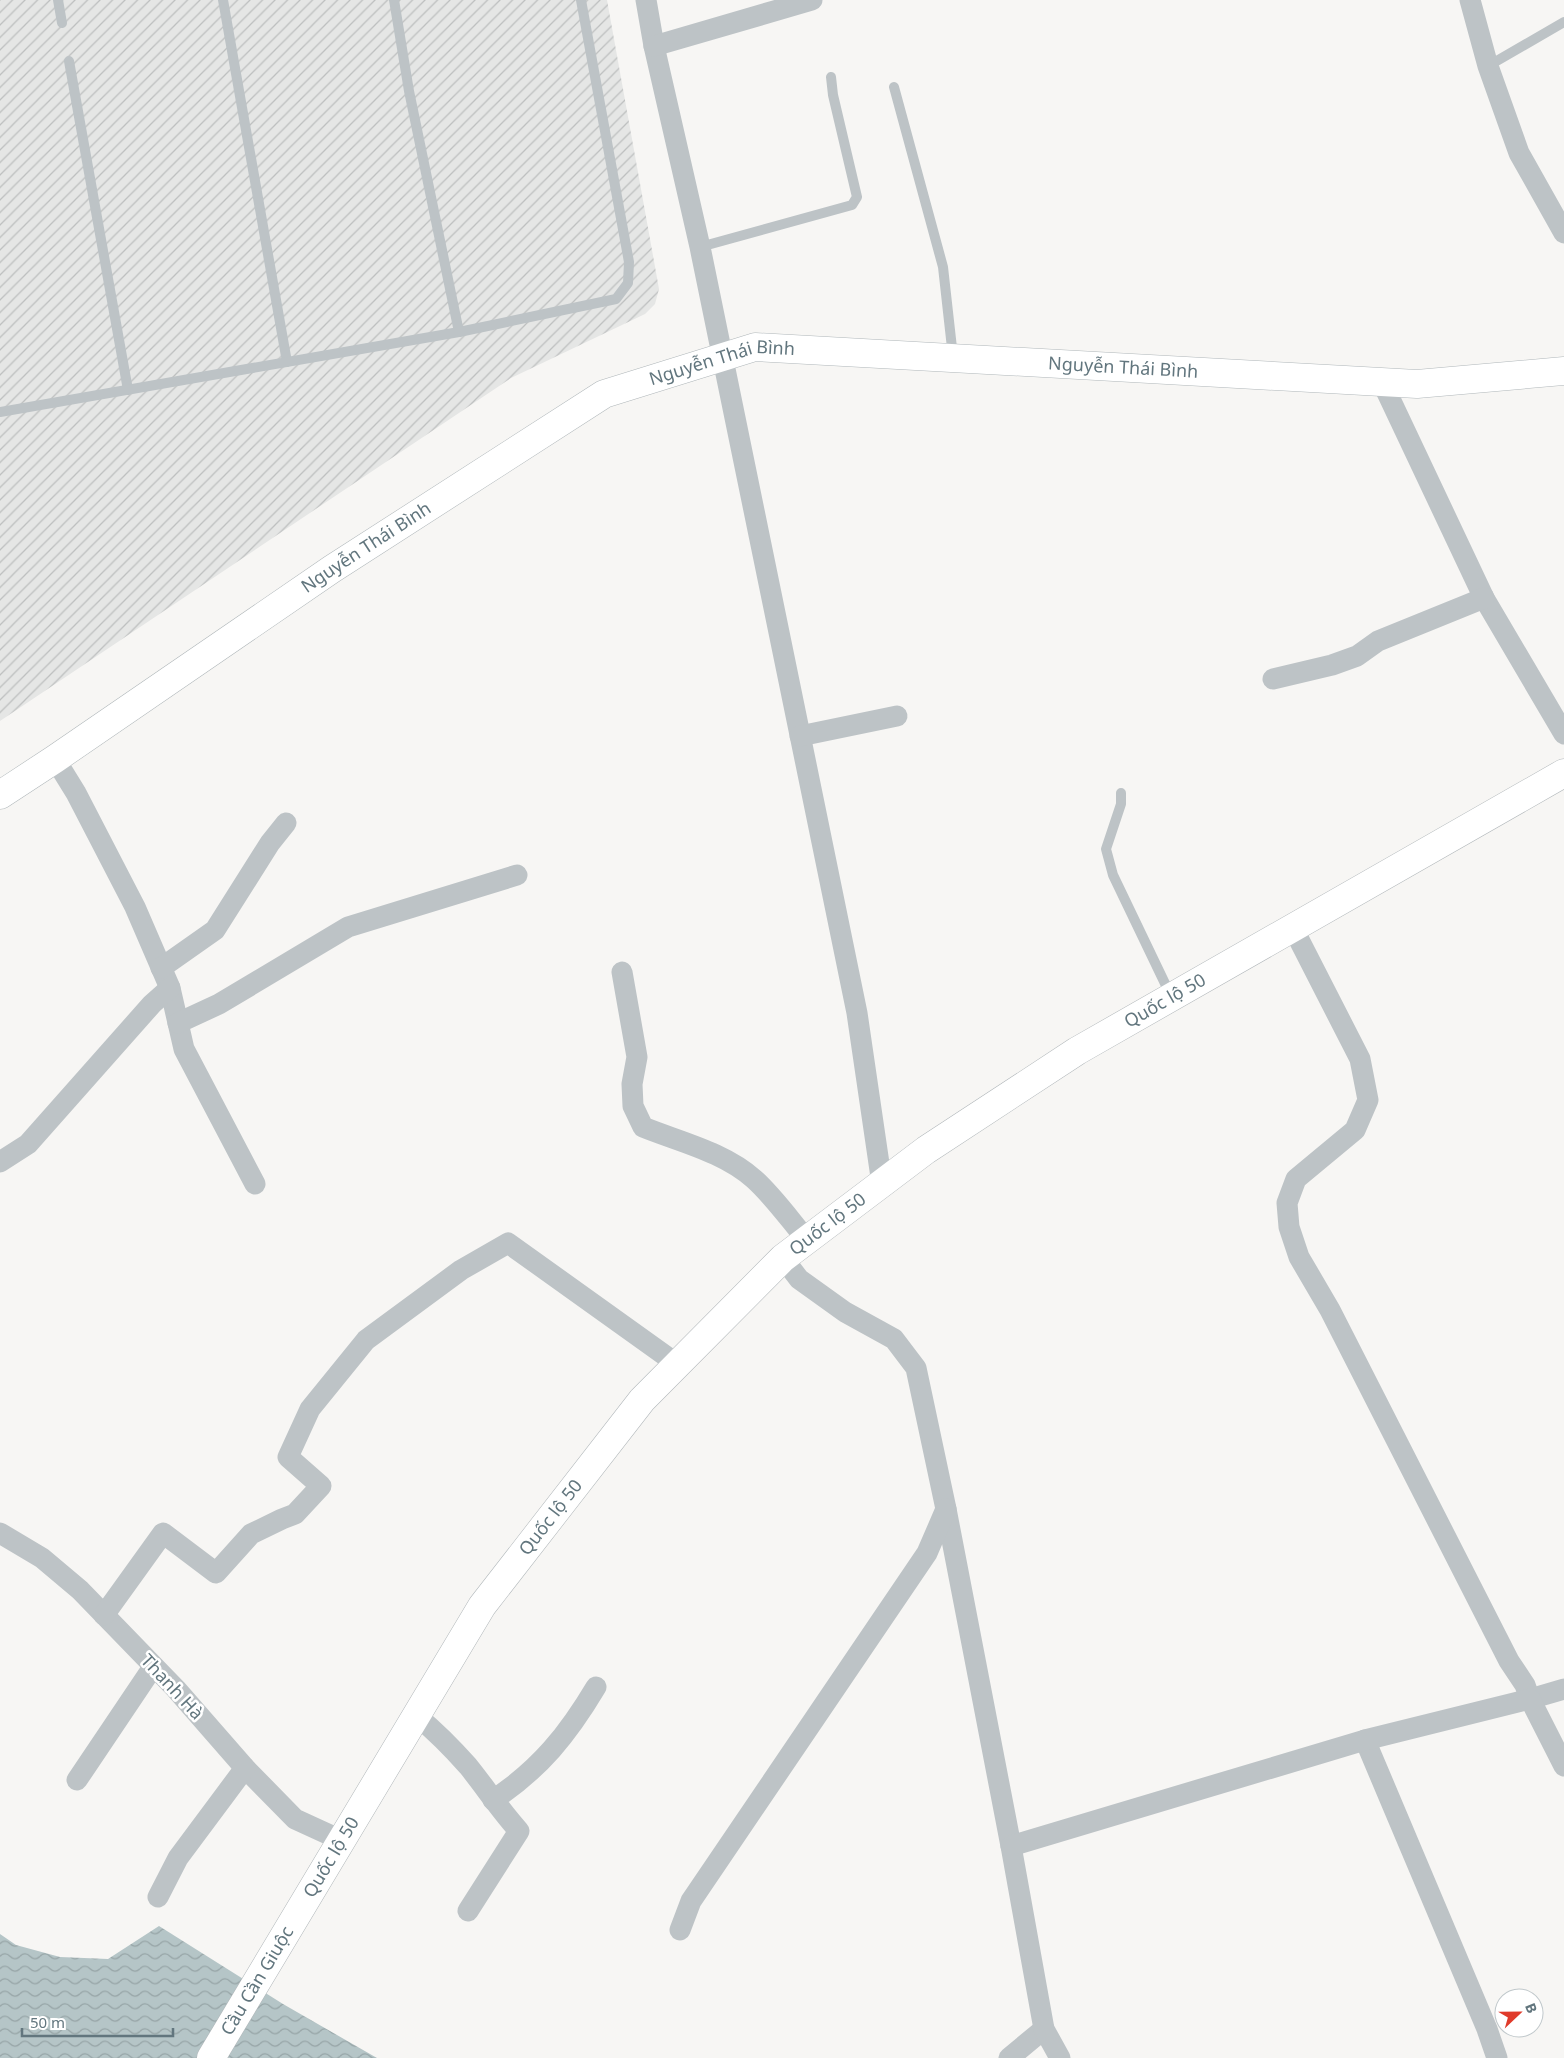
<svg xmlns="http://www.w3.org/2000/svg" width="1564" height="2058" font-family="'Noto Sans',sans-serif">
	<defs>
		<pattern id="industrial-furrows" width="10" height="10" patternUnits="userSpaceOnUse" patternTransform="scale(1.25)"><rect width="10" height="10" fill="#e5e6e5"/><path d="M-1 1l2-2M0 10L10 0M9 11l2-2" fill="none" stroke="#bdbfbf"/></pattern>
		<pattern id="water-waves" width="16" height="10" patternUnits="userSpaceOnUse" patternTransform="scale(1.25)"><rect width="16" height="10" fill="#b5c5c7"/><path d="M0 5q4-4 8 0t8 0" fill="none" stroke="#97a5a7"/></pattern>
	</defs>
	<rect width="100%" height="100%" fill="#f7f6f4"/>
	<path fill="url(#industrial-furrows)" d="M 0,0 L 607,0 L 659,289 L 655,304 L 645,314 L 511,378 L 0,721 Z"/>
	<path fill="url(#water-waves)" d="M 159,1926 L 283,2004 L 377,2058 L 0,2058 L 0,1934 L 16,1945 L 60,1957 L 108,1959 Z"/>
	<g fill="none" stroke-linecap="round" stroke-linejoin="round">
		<defs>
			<g id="secondary">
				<path id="s1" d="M 0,795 L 55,759 L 332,569 L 604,394 L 755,347 L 1417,384 L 1564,371"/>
			</g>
			<g id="primary">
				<path id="s2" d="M 211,2058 L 482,1606 L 642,1400 L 783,1258 L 926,1150 L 1077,1051 L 1564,773"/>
			</g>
		</defs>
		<use href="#secondary" stroke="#b0b7ba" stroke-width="29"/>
		<use href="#primary" stroke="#b1b7ba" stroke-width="29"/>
		<g stroke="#bdc3c6" stroke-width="10">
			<path d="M 58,0 L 62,23"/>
			<path d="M 223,0 L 287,362"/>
			<path d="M 394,0 L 409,91 L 459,332"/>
			<path d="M 69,61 L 128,390"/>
			<path d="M 1488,66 L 1564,22"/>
			<path d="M 894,87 L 943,267 L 953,357"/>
			<path d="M 700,247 L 852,205 L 857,197 L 833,95 L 831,77"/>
			<path d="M 0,412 L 459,332 L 616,299 L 628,283 L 629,262 L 581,0"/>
			<path d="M 1121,793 L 1121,804 L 1106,849 L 1113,875 L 1171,996"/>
		</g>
		<g stroke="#bdc3c6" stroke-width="21">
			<path d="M 646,0 L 654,46 L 700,247 L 857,1013 L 882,1184"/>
			<path d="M 1470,0 L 1488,66 L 1519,153 L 1564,233"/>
			<path d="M 654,46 L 812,0"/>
			<path d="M 1382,382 L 1484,598 L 1564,734"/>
			<path d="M 1273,679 L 1332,665 L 1357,656 L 1378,641 L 1484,598"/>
			<path d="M 800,736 L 897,716"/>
			<path d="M 55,759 L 76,793 L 135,907 L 170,988 L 184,1049 L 255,1184"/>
			<path d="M 1293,928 L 1360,1059 L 1368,1100 L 1355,1130 L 1296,1179 L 1287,1203 L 1289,1227 L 1299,1257 L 1330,1310 L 1509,1661 L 1525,1685 L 1530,1699 L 1564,1689"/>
			<path d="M 161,968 L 215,930 L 270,843 L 286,823"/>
			<path d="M 622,972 L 637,1057 L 632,1084 L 633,1106 L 643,1127 C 680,1142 724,1152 754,1179 C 774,1197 790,1220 807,1240"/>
			<path d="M 178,1023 L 219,1004 L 348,927 L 517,875"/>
			<path d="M 0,1162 L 28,1144 L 152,1004 L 170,988"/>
			<path d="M 783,1258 L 799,1279 L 845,1312 L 894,1339 L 916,1368 L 946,1509 L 1011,1846"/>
			<path d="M 0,1533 L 42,1558 L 80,1590 L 176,1689 L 245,1768 L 295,1819 L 343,1841"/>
			<path d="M 104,1615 L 163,1533 L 216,1573 L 251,1534 L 282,1519 L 295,1514 L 321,1486 L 288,1457 L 310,1409 L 366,1340 L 461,1270 L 508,1243 L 677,1364"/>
			<path d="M 417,1716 C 435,1731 452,1748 468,1766 C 485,1787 500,1810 519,1831 L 468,1911"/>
			<path d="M 1365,1740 L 1487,2029 L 1497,2058"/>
			<path d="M 77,1780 L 153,1667"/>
			<path d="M 493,1800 C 540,1769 568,1734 596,1687"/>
			<path d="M 158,1897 L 178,1858 L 245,1768"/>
			<path d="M 680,1930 L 691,1901 L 927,1553 L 946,1509"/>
			<path d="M 1009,2058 L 1044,2029"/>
			<path d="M 1060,2058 L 1044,2029 L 1011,1846 L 1365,1740 L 1530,1699 L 1564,1766"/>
		</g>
		<use href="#secondary" stroke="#fff" stroke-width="28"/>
		<use href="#primary" stroke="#fff" stroke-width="28"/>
	</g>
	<g text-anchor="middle" stroke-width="5" stroke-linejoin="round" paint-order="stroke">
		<g font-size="18" fill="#62767e" stroke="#fff">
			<text dy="6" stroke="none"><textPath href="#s1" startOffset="848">Nguyễn Thái Bình</textPath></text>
			<text dy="6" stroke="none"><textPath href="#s1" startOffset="1252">Nguyễn Thái Bình</textPath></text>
			<text dy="6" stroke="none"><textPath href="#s1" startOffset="442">Nguyễn Thái Bình</textPath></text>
			<text dy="6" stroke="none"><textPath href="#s2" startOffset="1449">Quốc lộ 50</textPath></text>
			<text dy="6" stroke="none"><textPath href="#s2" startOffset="1044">Quốc lộ 50</textPath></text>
			<text dy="6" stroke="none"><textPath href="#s2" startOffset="639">Quốc lộ 50</textPath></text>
			<text transform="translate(172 1687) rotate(47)" y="6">Thanh Hà</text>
			<text dy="6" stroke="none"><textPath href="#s2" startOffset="234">Quốc lộ 50</textPath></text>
			<text dy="6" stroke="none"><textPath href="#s2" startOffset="90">Cầu Cần Giuộc</textPath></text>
		</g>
	</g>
	<g transform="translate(1519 2013) rotate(68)"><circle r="24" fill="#ffffff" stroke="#c0c8cb"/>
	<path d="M0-4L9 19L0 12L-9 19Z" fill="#e03b2b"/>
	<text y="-8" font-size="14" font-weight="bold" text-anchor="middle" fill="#62767e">B</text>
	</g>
	<path d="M22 2028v8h151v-8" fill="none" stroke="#62767e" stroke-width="2.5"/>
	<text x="30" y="2028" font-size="15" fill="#62767e" stroke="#ffffff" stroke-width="4" paint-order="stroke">50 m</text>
</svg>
